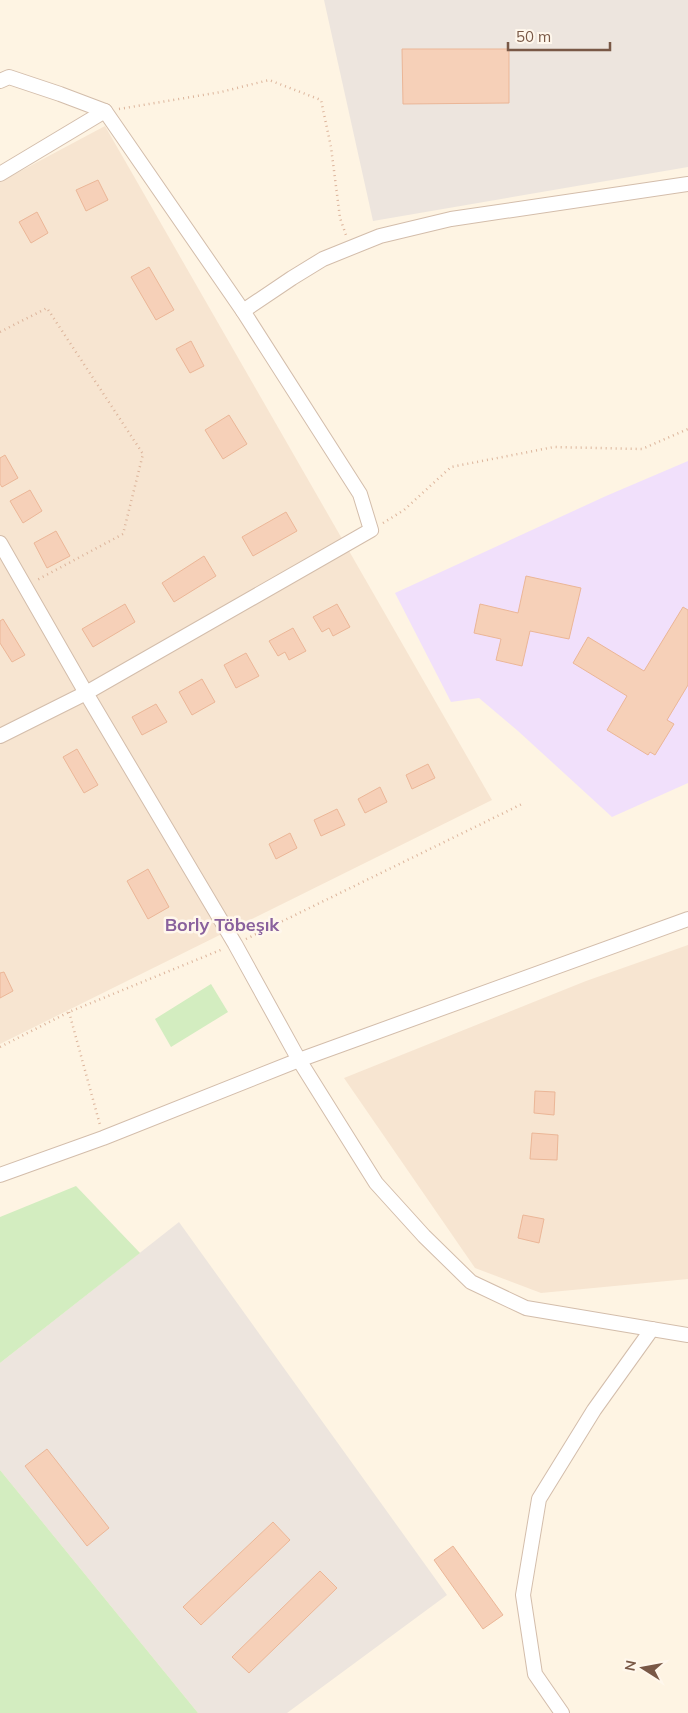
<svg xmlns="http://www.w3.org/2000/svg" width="688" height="1713" font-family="Mulish,sans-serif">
	<rect width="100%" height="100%" fill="#fef4e3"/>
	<g fill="#f7e5d1">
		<path d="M 105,126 L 492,800 L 0,1044 L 0,182 Z"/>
		<path d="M 688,945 L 688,1279 L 541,1293 L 475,1268 L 344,1078 L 586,981 Z"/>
	</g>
	<g fill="#ede5de">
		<path d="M 324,0 L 688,0 L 688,167 L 373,221 Z"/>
		<path d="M 179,1222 L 447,1595 L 287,1713 L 198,1713 L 0,1470 L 0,1363 Z"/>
	</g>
	<path fill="#f1e0fb" d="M 688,461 L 688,783 L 612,817 L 518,731 L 479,698 L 451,702 L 395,593 L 606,496 Z"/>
	<g fill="#d3edc0">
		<path d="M 211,984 L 228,1012 L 171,1047 L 155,1019 Z"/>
		<path d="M 76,1186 L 140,1253 L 0,1363 L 0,1217 Z"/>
		<path d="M 0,1470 L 198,1713 L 0,1713 Z"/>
	</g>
	<g fill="#f6d0b8" stroke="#ebb697">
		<path d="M 402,49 L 509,49 L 509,103 L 403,104 Z"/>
		<path d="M 98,180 L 108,200 L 86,211 L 76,190 Z"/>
		<path d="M 37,212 L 48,233 L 31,243 L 19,222 Z"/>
		<path d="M 149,267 L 174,310 L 156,320 L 131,277 Z"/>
		<path d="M 191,341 L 204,366 L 190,373 L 176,349 Z"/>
		<path d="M 229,415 L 247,444 L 223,459 L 205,430 Z"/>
		<path d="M 5,455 L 18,478 L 2,487 L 0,484 L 0,458 Z"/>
		<path d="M 30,490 L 42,511 L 23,523 L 10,501 Z"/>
		<path d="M 286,512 L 297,531 L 253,556 L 242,537 Z"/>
		<path d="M 56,531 L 70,556 L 47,568 L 34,543 Z"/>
		<path d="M 204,556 L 216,576 L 174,602 L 162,583 Z"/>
		<path d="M 526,576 L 581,588 L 569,639 L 530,631 L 522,666 L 496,660 L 501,639 L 474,633 L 480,604 L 518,613 Z"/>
		<path d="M 125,604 L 135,622 L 93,647 L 82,629 Z"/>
		<path d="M 337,604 L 350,627 L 333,636 L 329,628 L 322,632 L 313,617 Z"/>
		<path d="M 683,607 L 688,610 L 688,685 L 667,720 L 674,724 L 655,755 L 650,752 L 648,755 L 607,730 L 627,696 L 573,663 L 588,637 L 644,671 Z"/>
		<path d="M 3,619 L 25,655 L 12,662 L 0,643 L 0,621 Z"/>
		<path d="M 293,628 L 306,651 L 289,660 L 285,652 L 278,656 L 269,641 Z"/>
		<path d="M 246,653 L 259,676 L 236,688 L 224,665 Z"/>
		<path d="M 202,679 L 215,702 L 192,715 L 179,692 Z"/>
		<path d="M 156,704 L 167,722 L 142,735 L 132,717 Z"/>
		<path d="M 77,749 L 98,785 L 84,793 L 63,757 Z"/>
		<path d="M 428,764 L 435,778 L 412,789 L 406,775 Z"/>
		<path d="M 380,787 L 387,802 L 365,813 L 358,799 Z"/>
		<path d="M 337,809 L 345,825 L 321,836 L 314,820 Z"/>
		<path d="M 290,833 L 297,848 L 276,859 L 269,844 Z"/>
		<path d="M 148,869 L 169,907 L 148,919 L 127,881 Z"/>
		<path d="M 4,972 L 13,991 L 0,998 L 0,973 Z"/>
		<path d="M 535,1091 L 555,1092 L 554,1115 L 534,1113 Z"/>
		<path d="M 532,1133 L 558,1135 L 557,1160 L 530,1159 Z"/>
		<path d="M 523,1215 L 544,1219 L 539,1243 L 518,1238 Z"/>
		<path d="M 47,1449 L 109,1528 L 87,1546 L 25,1466 Z"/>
		<path d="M 273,1522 L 290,1540 L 201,1625 L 183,1607 Z"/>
		<path d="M 453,1546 L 503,1615 L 483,1629 L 434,1560 Z"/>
		<path d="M 320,1571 L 337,1588 L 249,1673 L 232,1657 Z"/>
	</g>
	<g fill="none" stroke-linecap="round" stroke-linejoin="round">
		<defs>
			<g id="minor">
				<path d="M 0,81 L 9,77 L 60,94 L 105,111 L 243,311 L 360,494 L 371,530 L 86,693 L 0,736"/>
				<path d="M 0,174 L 105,111"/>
				<path d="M 243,311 L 292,278 L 323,259 L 380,236 L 451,219 L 688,184"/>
				<path d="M 0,543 L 86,693 L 235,944 L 299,1060 L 376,1183 L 424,1236 L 471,1282 L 526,1308 L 688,1335"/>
				<path d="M 0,1175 L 103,1138 L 299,1060 L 688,919"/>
				<path d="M 562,1713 L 535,1674 L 523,1595 L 539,1499 L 594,1410 L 652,1329"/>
			</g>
		</defs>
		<use href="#minor" stroke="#d3bdab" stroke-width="16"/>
		<g stroke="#dcb49b" stroke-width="2.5" stroke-dasharray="1 4" stroke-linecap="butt">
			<path d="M 119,109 L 221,92 L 269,80 L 321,100 L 331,147 L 340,218 L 346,235"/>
			<path d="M 0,332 L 47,308 L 143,454 L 123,534 L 37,580"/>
			<path d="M 383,523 L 404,510 L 451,467 L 554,447 L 642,449 L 688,429"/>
			<path d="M 246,939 L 522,804"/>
			<path d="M 69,1012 L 100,1125"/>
			<path d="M 0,1047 L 69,1012 L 223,949"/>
		</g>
		<use href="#minor" stroke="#fff" stroke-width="14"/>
	</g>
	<g text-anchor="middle" stroke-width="5" stroke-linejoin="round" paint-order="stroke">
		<g font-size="18" font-weight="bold" fill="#89619d" stroke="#fff7ec">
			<text x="222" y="931">Borly Töbeşık</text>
		</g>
	</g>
	<g transform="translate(643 1668) rotate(281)" stroke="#fff7ec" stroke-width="4" paint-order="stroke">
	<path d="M0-4L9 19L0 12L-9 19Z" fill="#795846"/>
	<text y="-8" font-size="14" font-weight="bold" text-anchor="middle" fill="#795846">N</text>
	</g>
	<path d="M508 42v8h102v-8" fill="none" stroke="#795846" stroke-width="2.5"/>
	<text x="516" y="42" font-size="15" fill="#795846" stroke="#fff7ec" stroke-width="4" paint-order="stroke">50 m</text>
</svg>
